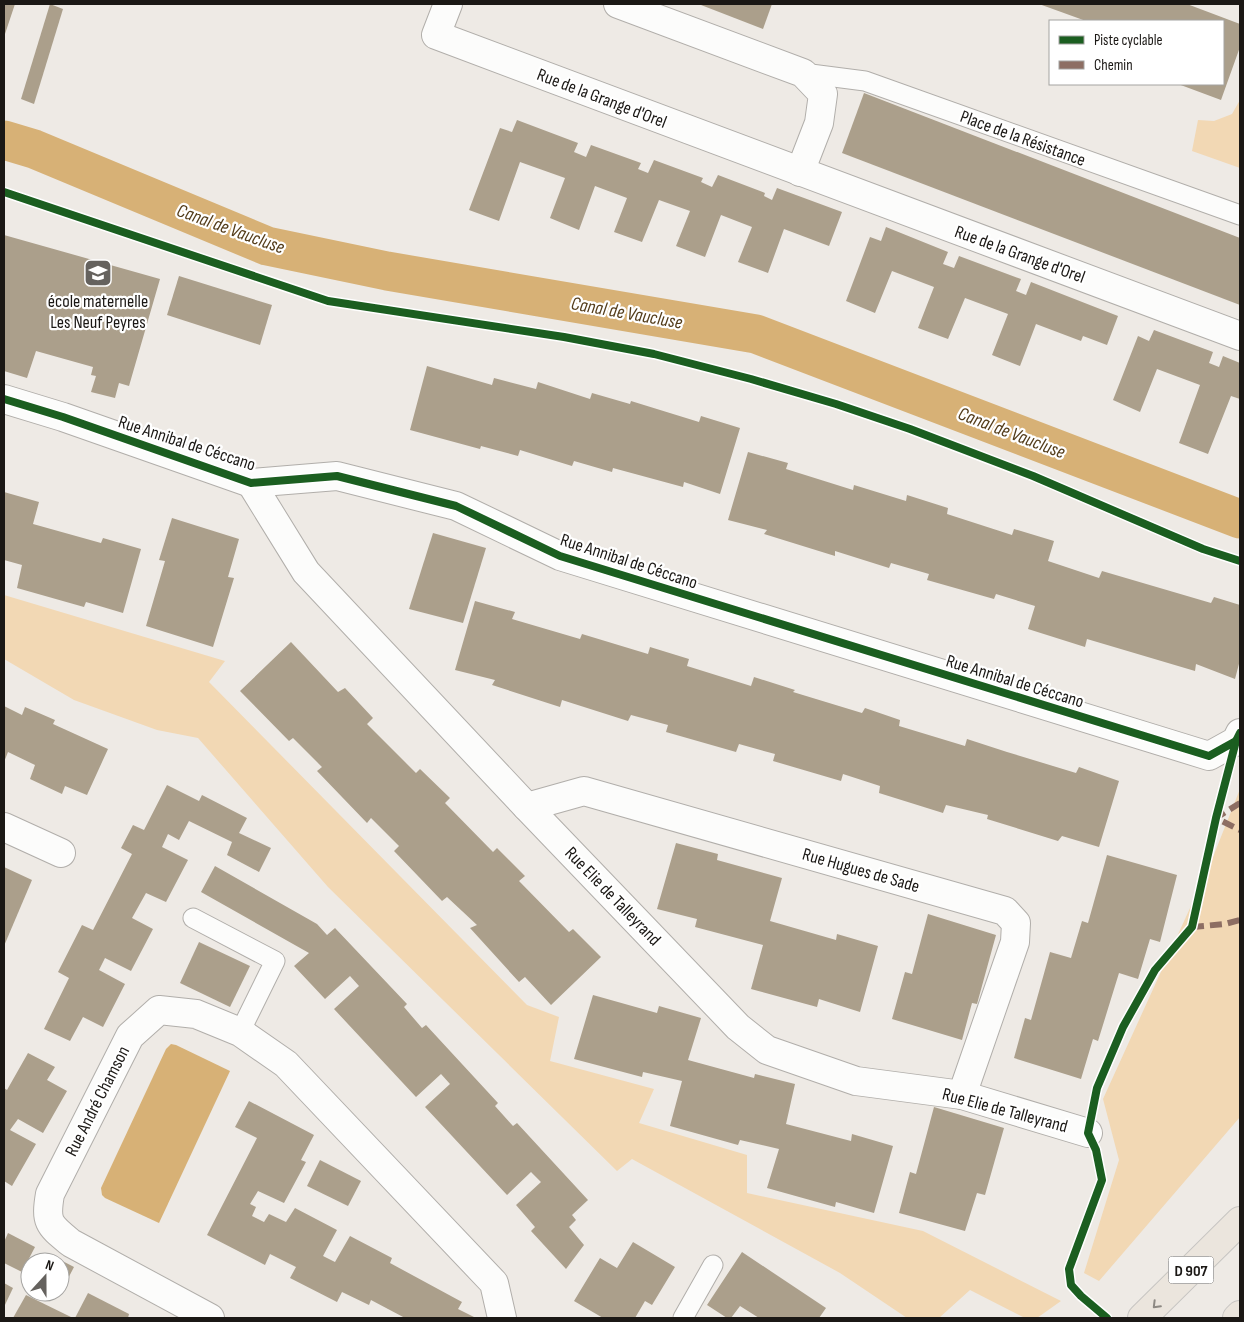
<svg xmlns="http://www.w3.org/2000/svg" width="1244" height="1322" font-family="'Sofia Sans Condensed',sans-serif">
	<rect width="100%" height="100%" fill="#eeeae5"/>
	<g fill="#f2d8b4">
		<path d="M 1240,100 L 1240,168 L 1192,151 L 1198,120 L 1214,121 L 1232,114 Z"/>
		<path d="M 4,595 L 225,661 L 209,682 L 527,1005 L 559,1017 L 550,1061 L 654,1089 L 639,1123 L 747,1155 L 747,1193 L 923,1231 L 1061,1301 L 1037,1318 L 1025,1318 L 970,1290 L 939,1318 L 907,1318 L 840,1273 L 632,1159 L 617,1171 L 328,887 L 198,738 L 157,730 L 74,700 L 4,659 Z"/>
		<path d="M 1240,789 L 1240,1117 L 1099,1281 L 1084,1273 L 1119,1160 L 1103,1099 L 1211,862 Z"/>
	</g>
	<path fill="#d7b176" d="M 171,1044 L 176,1045 L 230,1071 L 159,1223 L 105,1198 L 102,1195 L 101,1188 L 166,1049 Z"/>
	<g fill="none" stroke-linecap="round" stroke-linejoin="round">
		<path stroke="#d7b176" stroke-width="39" d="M 4,140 L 34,149 L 267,246 L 387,271 L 756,334 L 1240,519"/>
	</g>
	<g fill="#ab9f8b">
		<path d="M 4,4 L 15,4 L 4,37 Z"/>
		<path d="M 50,4 L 63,9 L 34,104 L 21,99 Z"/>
		<path d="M 702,4 L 772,4 L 763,29 L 701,5 Z"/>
		<path d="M 1039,4 L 1187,4 L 1240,24 L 1240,47 L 1221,100 L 1178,84 L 1223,84 L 1223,21 L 1086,21 Z"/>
		<path d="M 864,93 L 1240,238 L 1240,305 L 842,153 Z"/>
		<path d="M 517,120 L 578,143 L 574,152 L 586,157 L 591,145 L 641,163 L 638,169 L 648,173 L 654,160 L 703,178 L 701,182 L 712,187 L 718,175 L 765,193 L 764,196 L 772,200 L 777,188 L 842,212 L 829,246 L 784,229 L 768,273 L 738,262 L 752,227 L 721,215 L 705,257 L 676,246 L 690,211 L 659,200 L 642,242 L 614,232 L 627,198 L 595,186 L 579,230 L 550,218 L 565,178 L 520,162 L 499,221 L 469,210 L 500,128 L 512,132 Z"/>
		<path d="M 886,227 L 948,252 L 943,264 L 954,268 L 959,256 L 1021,279 L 1016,291 L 1026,295 L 1031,282 L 1118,316 L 1107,345 L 1083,336 L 1081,341 L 1036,324 L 1020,366 L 992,355 L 1008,314 L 965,298 L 948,339 L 918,328 L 934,287 L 892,271 L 875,313 L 846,301 L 870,237 L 881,241 Z"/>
		<path d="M 4,235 L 160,279 L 129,386 L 119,383 L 115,398 L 91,392 L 96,376 L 91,375 L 93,367 L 36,351 L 27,378 L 4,371 Z"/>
		<path d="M 179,276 L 272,305 L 260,345 L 167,315 Z"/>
		<path d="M 1154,330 L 1213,352 L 1209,363 L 1219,367 L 1223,356 L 1240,363 L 1240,399 L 1231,396 L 1208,454 L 1179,443 L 1200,385 L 1157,369 L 1140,412 L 1113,400 L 1138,336 L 1149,341 Z"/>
		<path d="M 427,366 L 492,385 L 494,378 L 536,389 L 538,382 L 590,399 L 592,393 L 630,404 L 631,401 L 699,422 L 701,416 L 740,428 L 720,494 L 684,482 L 683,487 L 613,468 L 612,472 L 574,461 L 572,466 L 520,450 L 518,456 L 481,446 L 480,449 L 410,430 Z"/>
		<path d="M 748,452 L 788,463 L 786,469 L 853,490 L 854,485 L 906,501 L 907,495 L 948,508 L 947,514 L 1012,535 L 1014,529 L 1054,541 L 1048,561 L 1099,578 L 1102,571 L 1211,603 L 1214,597 L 1240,605 L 1240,660 L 1235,679 L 1196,664 L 1195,671 L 1087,639 L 1085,647 L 1028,629 L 1035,606 L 996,594 L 994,599 L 927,580 L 929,574 L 891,563 L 889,568 L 835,551 L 835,556 L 764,534 L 767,530 L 728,520 Z"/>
		<path d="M 4,492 L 39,502 L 33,524 L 101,543 L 103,538 L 141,549 L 123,613 L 86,602 L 84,607 L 17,588 L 22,565 L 4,560 Z"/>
		<path d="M 172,518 L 239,539 L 228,577 L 234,578 L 213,647 L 146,626 L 165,561 L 159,560 Z"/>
		<path d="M 433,533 L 486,548 L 463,623 L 409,609 Z"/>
		<path d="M 475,601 L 515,612 L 512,619 L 580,639 L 582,634 L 648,654 L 650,647 L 689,659 L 687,666 L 751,686 L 754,677 L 795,690 L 793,692 L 862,713 L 865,708 L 900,720 L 899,726 L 965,746 L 967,739 L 1007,752 L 1076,773 L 1079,767 L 1119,781 L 1099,847 L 1062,836 L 1058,841 L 987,819 L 988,815 L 946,805 L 943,813 L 879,793 L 880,786 L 843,774 L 841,781 L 773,761 L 775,754 L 739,744 L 736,752 L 666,732 L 668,725 L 631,715 L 628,721 L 562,700 L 560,707 L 492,685 L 495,680 L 455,670 Z"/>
		<path d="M 291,642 L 338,692 L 345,688 L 373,718 L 367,724 L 416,773 L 420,769 L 450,798 L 445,803 L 493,852 L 497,848 L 525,876 L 519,881 L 569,932 L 573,929 L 601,957 L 551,1005 L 525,977 L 519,982 L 470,928 L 477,925 L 447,897 L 442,901 L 394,851 L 399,846 L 371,818 L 367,823 L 317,771 L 322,767 L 293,738 L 289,741 L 240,691 Z"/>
		<path d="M 4,706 L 22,715 L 25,707 L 55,720 L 53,724 L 108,749 L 87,795 L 65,786 L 62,794 L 30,779 L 35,765 L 8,752 L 4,762 Z"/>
		<path d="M 167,785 L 199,801 L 202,795 L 247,818 L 239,833 L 271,848 L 259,872 L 227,855 L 232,842 L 189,821 L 179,840 L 168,834 L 162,847 L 188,860 L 166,902 L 146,893 L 132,918 L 153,929 L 131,971 L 105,958 L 99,970 L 125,984 L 103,1027 L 83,1017 L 70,1041 L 44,1029 L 69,978 L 58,972 L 82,925 L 93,930 L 132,854 L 121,848 L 133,825 L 144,830 Z"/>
		<path d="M 676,843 L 718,854 L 717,860 L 782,878 L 770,921 L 836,940 L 837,934 L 878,946 L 860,1012 L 819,999 L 817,1007 L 751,989 L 763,945 L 695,927 L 697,919 L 657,909 Z"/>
		<path d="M 1107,855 L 1177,875 L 1160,942 L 1150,939 L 1138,979 L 1119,973 L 1098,1041 L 1093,1039 L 1081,1079 L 1014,1058 L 1025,1018 L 1031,1020 L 1050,952 L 1071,958 L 1082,921 L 1088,923 Z"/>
		<path d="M 215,866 L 317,924 L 327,935 L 335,928 L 407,1004 L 404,1007 L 422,1028 L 426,1025 L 498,1103 L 495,1106 L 513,1126 L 517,1123 L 588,1200 L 572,1215 L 576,1220 L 569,1227 L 584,1245 L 566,1269 L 531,1231 L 535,1227 L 516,1205 L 541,1182 L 531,1172 L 507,1195 L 425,1107 L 450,1084 L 441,1074 L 416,1097 L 334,1009 L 359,986 L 350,976 L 325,999 L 294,966 L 309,953 L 201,892 Z"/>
		<path d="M 4,867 L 32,880 L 4,946 Z"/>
		<path d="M 928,914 L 996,935 L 977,1004 L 972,1003 L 962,1040 L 892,1019 L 905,972 L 912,974 Z"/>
		<path d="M 199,942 L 250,966 L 230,1007 L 180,983 Z"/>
		<path d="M 593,995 L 657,1013 L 659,1006 L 701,1018 L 688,1060 L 754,1078 L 755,1074 L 795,1084 L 786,1124 L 851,1141 L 852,1134 L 893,1146 L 874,1213 L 836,1202 L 835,1207 L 767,1188 L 779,1149 L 740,1140 L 738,1145 L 670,1126 L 682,1081 L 643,1072 L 642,1077 L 574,1059 Z"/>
		<path d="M 28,1053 L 55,1067 L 47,1080 L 67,1091 L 43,1133 L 18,1119 L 10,1130 L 36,1144 L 12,1186 L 4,1181 L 4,1088 L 7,1090 Z"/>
		<path d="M 249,1101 L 314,1135 L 301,1160 L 306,1162 L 284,1203 L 258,1191 L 250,1204 L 256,1207 L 252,1216 L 264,1222 L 269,1214 L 286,1222 L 295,1208 L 337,1230 L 323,1256 L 335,1262 L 350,1236 L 392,1258 L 390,1263 L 462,1302 L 458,1309 L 476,1318 L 405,1318 L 371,1300 L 369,1305 L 342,1292 L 337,1302 L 290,1278 L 296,1267 L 270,1254 L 265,1265 L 207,1235 L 257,1138 L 235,1127 Z"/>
		<path d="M 934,1107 L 1004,1128 L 985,1195 L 977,1193 L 965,1231 L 899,1213 L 910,1172 L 916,1174 Z"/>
		<path d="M 320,1160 L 361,1181 L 348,1206 L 307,1186 Z"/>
		<path d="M 8,1233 L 35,1247 L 22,1272 L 4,1263 L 4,1242 Z"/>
		<path d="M 633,1242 L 675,1267 L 652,1305 L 645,1301 L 635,1318 L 603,1318 L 574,1301 L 600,1258 L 617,1268 Z"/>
		<path d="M 742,1252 L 826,1308 L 819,1318 L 759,1318 L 740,1306 L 731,1318 L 727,1318 L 707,1305 Z"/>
		<path d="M 47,1253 L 74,1267 L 60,1294 L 60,1262 L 42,1262 Z"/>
		<path d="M 4,1283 L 13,1288 L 4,1307 Z"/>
		<path d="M 88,1293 L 129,1314 L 128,1318 L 75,1318 Z"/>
		<path d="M 26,1295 L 73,1318 L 13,1318 Z"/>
	</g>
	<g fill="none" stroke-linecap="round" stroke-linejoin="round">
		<defs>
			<g id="lane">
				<path d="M 803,73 L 865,81 L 1240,215"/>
				<path d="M 193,918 L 275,961 L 240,1032"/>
				<path d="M 683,1318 L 713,1265"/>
			</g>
			<g id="street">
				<path d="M 448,4 L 436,35 L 1240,336"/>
				<path d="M 618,4 L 803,73 L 823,94 L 819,123 L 800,172"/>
				<path d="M 4,399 L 63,417 L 251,483 L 337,476 L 456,506 L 560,556 L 1209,756 L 1236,741 L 1240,733"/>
				<path d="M 251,483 L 306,572 L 527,807 L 738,1027 L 767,1050 L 856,1081 L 962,1095 L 1088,1133"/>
				<path d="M 527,807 L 584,791 L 1005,911 L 1016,923 L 1015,942 L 962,1095"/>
				<path d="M 4,827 L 61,853"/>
				<path d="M 210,1318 L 71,1243 C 49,1225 45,1223 50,1194 L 130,1036 L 159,1010 L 196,1014 L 240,1032 L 286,1064 L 494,1283 L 502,1318"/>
			</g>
			<g id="highway">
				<path d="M 1142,1318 L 1240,1221"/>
				<path d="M 1237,1318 L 1240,1315"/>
			</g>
		</defs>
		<use href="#lane" stroke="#b1aeaa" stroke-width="21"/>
		<use href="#street" stroke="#b1aeaa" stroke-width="30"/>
		<use href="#highway" stroke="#c7c5c2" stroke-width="30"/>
		<use href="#lane" stroke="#fcfcfb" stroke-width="19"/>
		<use href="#street" stroke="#fcfcfb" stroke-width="28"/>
		<use href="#highway" stroke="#ebe5dd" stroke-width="28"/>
		<g stroke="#8d6e63" stroke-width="6" stroke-dasharray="12 6" stroke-linecap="butt">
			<path d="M 1240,803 L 1216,818 L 1240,830"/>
			<path d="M 1192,927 L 1225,924 L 1240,920"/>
		</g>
		<defs>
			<g id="cycleway">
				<path d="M 4,192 L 328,301 L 564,337 L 654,354 L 751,379 L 836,404 L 910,429 L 1033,476 L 1203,549 L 1240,561"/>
				<path d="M 4,399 L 63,417 L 251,483 L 337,476 L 456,506 L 560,556 L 1209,756 L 1236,741 L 1240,733"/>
				<path d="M 1107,1318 L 1081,1296 L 1071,1285 L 1069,1269 L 1102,1180 L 1096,1150 L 1088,1133 L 1097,1088 L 1123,1027 L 1155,970 L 1192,927 L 1216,818 L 1236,741"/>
			</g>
		</defs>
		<use href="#cycleway" stroke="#fff" stroke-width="11"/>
		<use href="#cycleway" stroke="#1b5e20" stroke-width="8"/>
	</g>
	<defs><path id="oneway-chevron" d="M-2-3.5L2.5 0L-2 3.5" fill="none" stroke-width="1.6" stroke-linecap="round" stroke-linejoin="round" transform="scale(1.25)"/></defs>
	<use stroke="#8d8983" href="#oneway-chevron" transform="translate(1156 1305) rotate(135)"/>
	<defs>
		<symbol id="school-square" viewBox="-11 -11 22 22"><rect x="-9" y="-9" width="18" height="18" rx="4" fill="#65625e" stroke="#fff"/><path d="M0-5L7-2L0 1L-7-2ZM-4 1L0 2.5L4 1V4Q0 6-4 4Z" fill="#fff"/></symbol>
	</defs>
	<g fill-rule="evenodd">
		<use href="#school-square" x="82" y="257" width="32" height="32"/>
	</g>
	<g text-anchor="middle" stroke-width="4.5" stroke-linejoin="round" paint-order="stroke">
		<rect fill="#fff" stroke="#5f5d5b" stroke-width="1" x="1168.5" y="1256.5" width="45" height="27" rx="4"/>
		<g font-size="16" font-weight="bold" fill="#1b1815">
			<text x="1191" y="1276">D 907</text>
		</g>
		<g font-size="18" fill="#1b1815" stroke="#fff">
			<text transform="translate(602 98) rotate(21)" y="6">Rue de la Grange d'Orel</text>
			<text transform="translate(1023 138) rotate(20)" y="6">Place de la Résistance</text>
			<text transform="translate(1020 254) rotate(20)" y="6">Rue de la Grange d'Orel</text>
			<text transform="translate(187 443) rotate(18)" y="6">Rue Annibal de Céccano</text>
			<text transform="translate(629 561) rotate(18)" y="6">Rue Annibal de Céccano</text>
			<text transform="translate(1015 681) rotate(17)" y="6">Rue Annibal de Céccano</text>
			<text transform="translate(861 870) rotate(16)" y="6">Rue Hugues de Sade</text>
			<text transform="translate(613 896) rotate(46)" y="6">Rue Elie de Talleyrand</text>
			<text transform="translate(97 1101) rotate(-63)" y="6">Rue André Chamson</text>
			<text transform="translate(1005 1110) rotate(15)" y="6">Rue Elie de Talleyrand</text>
		</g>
		<g font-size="18" fill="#1b1815" stroke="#fff">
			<text x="98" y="307">école maternelle<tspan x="98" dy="21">Les Neuf Peyres</tspan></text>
		</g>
		<g font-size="19" font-style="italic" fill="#543d1b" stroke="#fff">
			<text transform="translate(231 228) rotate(20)" y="7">Canal de Vaucluse</text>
			<text transform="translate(627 312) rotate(10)" y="7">Canal de Vaucluse</text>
			<text transform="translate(1012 432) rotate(21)" y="7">Canal de Vaucluse</text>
		</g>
	</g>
	<rect width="1244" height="1322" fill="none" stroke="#1b1815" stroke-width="10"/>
	<rect x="1049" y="20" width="175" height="65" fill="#ffffff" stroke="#a4a3a1"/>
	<rect x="1059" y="36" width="25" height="8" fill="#1b5e20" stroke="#a4a3a1"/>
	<text x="1094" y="45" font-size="15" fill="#1b1815">Piste cyclable</text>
	<rect x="1059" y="61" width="25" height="8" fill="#8d6e63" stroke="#a4a3a1"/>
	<text x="1094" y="70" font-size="15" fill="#1b1815">Chemin</text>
	<g transform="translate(45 1277) rotate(21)"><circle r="24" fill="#ffffff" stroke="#a4a3a1"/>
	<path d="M0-4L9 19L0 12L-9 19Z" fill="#65625e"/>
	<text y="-8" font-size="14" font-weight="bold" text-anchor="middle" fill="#1b1815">N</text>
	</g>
</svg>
